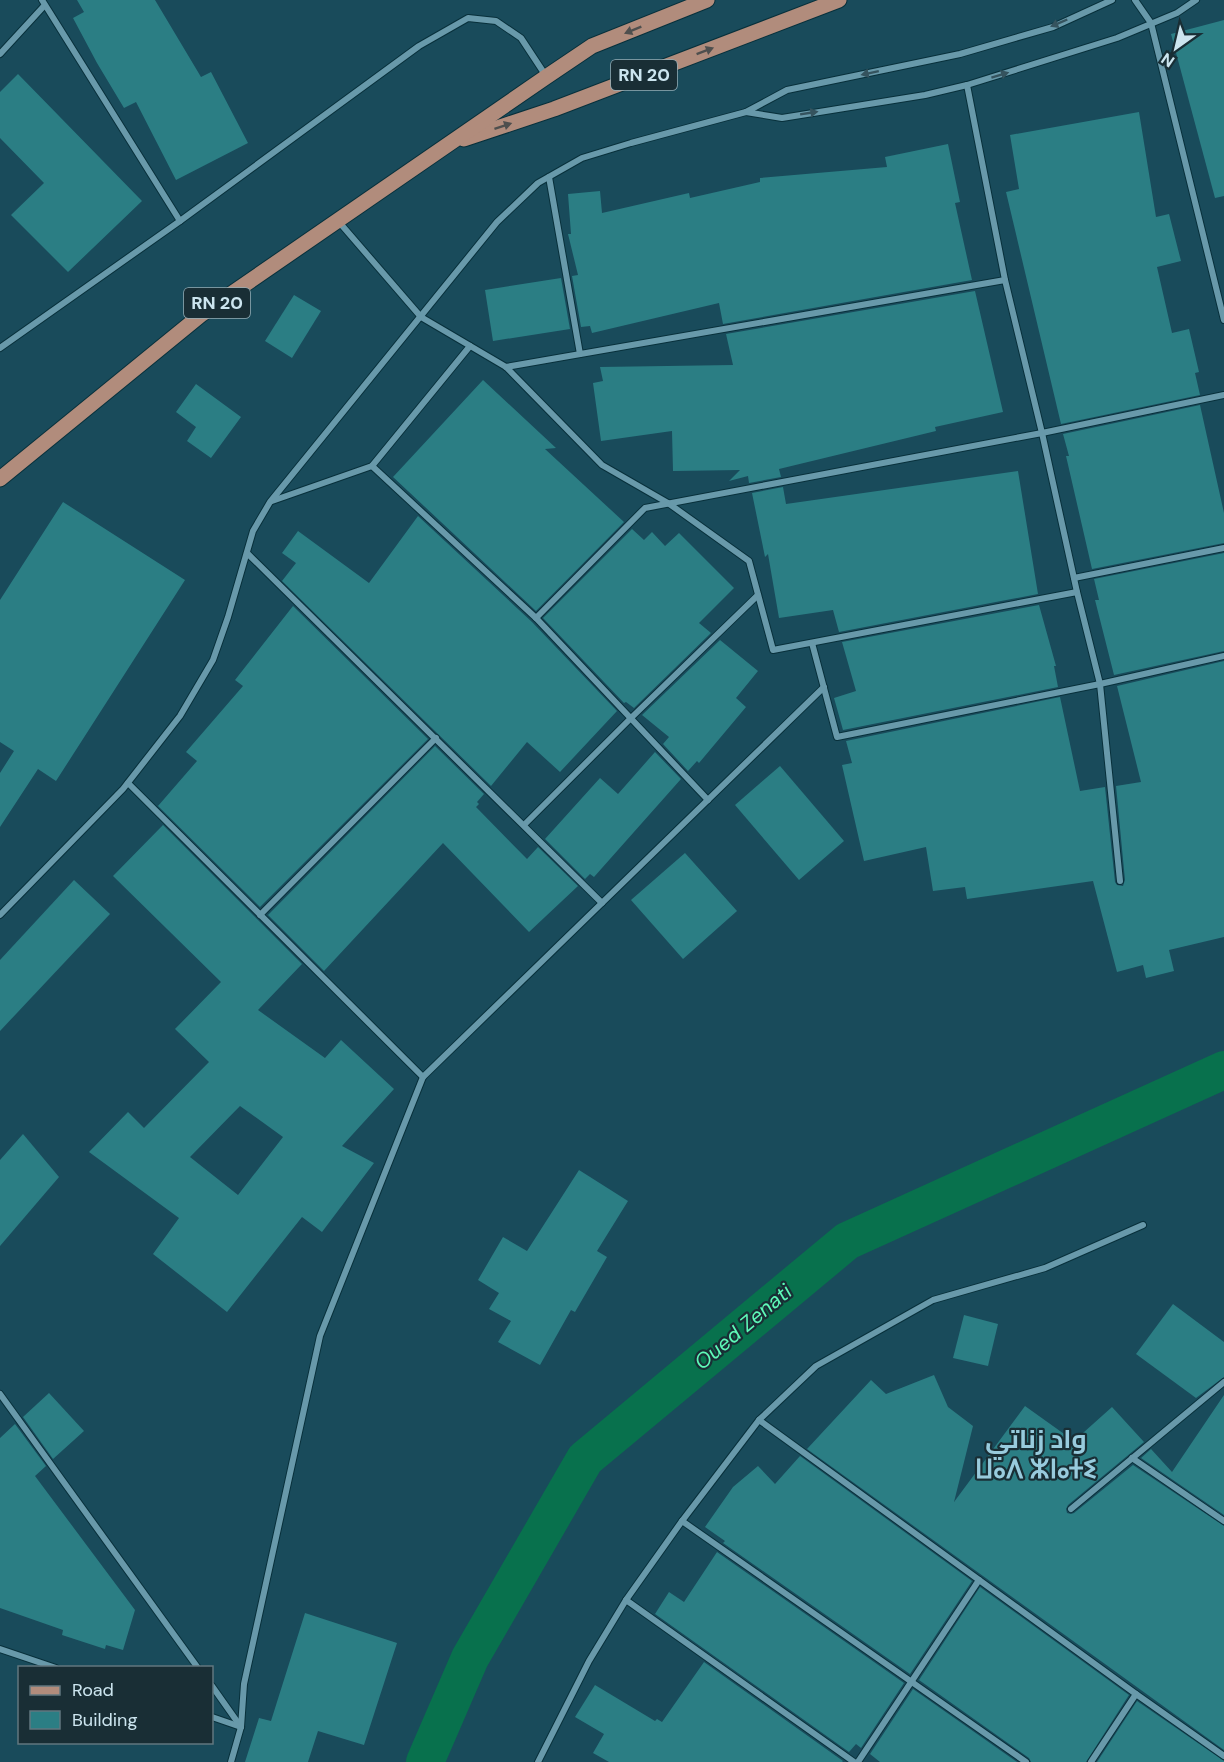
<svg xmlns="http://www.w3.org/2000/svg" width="1224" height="1762" font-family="'DM Sans',Cairo,'Noto Sans Tifinagh',sans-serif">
	<rect width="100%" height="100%" fill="#194b5b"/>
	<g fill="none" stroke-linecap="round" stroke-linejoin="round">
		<path stroke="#08714d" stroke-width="38" d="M 425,1762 L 470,1658 L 585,1459 L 847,1241 L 1224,1070"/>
	</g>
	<g fill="#2b7e84" fill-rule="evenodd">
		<path d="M 77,0 L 155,0 L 201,77 L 211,72 L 248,143 L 176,180 L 136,102 L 124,108 L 97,63 L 73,18 L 84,12 Z"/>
		<path d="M 1224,20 L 1224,196 L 1215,198 L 1171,34 Z"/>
		<path d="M 18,74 L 142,201 L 68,272 L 11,215 L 44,183 L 0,138 L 0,92 Z"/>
		<path d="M 1139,112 L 1156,217 L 1169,214 L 1181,261 L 1157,267 L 1172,333 L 1189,329 L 1199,372 L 1195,373 L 1200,395 L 1061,424 L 1006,192 L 1019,189 L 1010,135 Z"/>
		<path d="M 948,144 L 960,202 L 955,203 L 972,280 L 723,324 L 719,303 L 592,333 L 590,326 L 581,327 L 572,276 L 578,275 L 568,234 L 571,234 L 568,194 L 600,191 L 602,213 L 689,193 L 690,198 L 760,182 L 760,178 L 887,167 L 885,157 Z"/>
		<path d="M 561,278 L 570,329 L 493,341 L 485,290 Z"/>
		<path d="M 975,291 L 1003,412 L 935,427 L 936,431 L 779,469 L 781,477 L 749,483 L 748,476 L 729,481 L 740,470 L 673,471 L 672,431 L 601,441 L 593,383 L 603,381 L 600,367 L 733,365 L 726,334 Z"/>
		<path d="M 294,295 L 321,311 L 292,358 L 265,341 Z"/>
		<path d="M 483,380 L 556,448 L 545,449 L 624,522 L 536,611 L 393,477 Z"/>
		<path d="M 196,384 L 241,417 L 211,458 L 187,441 L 196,427 L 176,412 Z"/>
		<path d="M 1200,405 L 1224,513 L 1224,543 L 1092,569 L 1066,456 L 1069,456 L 1063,434 Z"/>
		<path d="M 1018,471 L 1038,594 L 839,632 L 833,610 L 779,618 L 768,554 L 765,557 L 752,493 L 783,487 L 786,504 Z"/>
		<path d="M 63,502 L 185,580 L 56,781 L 38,769 L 0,827 L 0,773 L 14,751 L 0,742 L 0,600 Z"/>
		<path d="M 418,516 L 532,622 L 617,711 L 560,772 L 527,742 L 491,786 L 282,581 L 296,563 L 282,553 L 298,531 L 369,583 Z"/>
		<path d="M 632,529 L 644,540 L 652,532 L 665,546 L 679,533 L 734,588 L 699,623 L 711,633 L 634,708 L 626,702 L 624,703 L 543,618 Z"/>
		<path d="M 1224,553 L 1224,651 L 1114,675 L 1095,600 L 1099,600 L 1094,579 Z"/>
		<path d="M 1039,605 L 1056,666 L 1054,666 L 1058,687 L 843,730 L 834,698 L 856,691 L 842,642 Z"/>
		<path d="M 293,606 L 428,739 L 260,907 L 158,806 L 197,761 L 186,752 L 243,686 L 235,680 Z"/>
		<path d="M 720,640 L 758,671 L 736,698 L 746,707 L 699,763 L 697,761 L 688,771 L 663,744 L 669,737 L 642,715 Z"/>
		<path d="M 1224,661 L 1224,937 L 1169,950 L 1174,971 L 1146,978 L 1143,965 L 1117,972 L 1093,881 L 967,899 L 965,887 L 933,891 L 926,847 L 864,861 L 842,765 L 852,763 L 846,741 L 1060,697 L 1080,791 L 1105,787 L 1115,882 L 1117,885 L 1123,886 L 1125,880 L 1116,786 L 1141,782 L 1117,686 Z"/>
		<path d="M 435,746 L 484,794 L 477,802 L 479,804 L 476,807 L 527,859 L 538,847 L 578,886 L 529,932 L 443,843 L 324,971 L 268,915 Z"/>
		<path d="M 655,752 L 681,779 L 594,877 L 590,874 L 585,879 L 545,839 L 600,778 L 618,794 Z"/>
		<path d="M 780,766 L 844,841 L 799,880 L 735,805 Z"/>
		<path d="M 163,825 L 302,964 L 258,1010 L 325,1058 L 341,1040 L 394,1089 L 342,1146 L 374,1163 L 322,1232 L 302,1217 L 227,1312 L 153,1254 L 179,1218 L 89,1152 L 128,1112 L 144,1128 L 209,1062 L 175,1029 L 221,982 L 113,876 ZM 240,1106 L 283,1137 L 238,1195 L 190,1157 Z"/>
		<path d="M 685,853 L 737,911 L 683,959 L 631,900 Z"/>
		<path d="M 74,880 L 110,914 L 0,1031 L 0,960 Z"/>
		<path d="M 23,1134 L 59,1177 L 0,1246 L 0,1160 Z"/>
		<path d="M 579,1170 L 628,1201 L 597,1251 L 607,1257 L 575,1312 L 571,1310 L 540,1365 L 498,1342 L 511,1321 L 489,1309 L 499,1293 L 478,1280 L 503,1237 L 527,1251 Z"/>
		<path d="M 1173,1304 L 1224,1342 L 1224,1377 L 1196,1398 L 1136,1354 Z"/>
		<path d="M 964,1315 L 998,1324 L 988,1366 L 953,1358 Z"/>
		<path d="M 934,1375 L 948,1407 L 973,1426 L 954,1502 L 1025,1406 L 1074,1441 L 1112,1407 L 1144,1442 L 1068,1505 L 1066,1509 L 1067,1513 L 1071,1514 L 1074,1513 L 1133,1465 L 1224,1526 L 1224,1750 L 807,1449 L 871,1380 L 886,1394 Z"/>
		<path d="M 49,1393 L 84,1431 L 53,1459 L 23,1417 Z"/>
		<path d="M 1224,1395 L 1224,1515 L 1141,1458 L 1151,1449 L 1172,1472 Z"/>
		<path d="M 15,1424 L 46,1466 L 35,1476 L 135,1610 L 123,1650 L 106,1645 L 105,1649 L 62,1635 L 63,1630 L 0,1608 L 0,1438 Z"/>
		<path d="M 800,1456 L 972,1581 L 910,1674 L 723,1543 L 725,1541 L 705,1527 L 733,1487 L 758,1466 L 775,1484 Z"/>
		<path d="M 717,1552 L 904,1683 L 861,1748 L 856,1744 L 849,1752 L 655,1614 L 669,1592 L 684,1602 Z"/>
		<path d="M 980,1587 L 1129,1695 L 1086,1762 L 1031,1762 L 1029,1758 L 919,1680 Z"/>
		<path d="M 305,1613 L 397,1643 L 364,1745 L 318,1731 L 308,1762 L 245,1762 L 259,1718 L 271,1721 Z"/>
		<path d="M 704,1662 L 843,1761 L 842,1762 L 609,1762 L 593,1753 L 604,1734 L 575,1717 L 595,1685 L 655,1721 L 657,1719 L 662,1722 Z"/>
		<path d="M 913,1689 L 1017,1762 L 880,1762 L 870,1754 Z"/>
		<path d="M 1137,1701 L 1224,1761 L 1224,1762 L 1097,1762 Z"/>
	</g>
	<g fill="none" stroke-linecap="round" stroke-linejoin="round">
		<defs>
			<g id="minor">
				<path d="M 42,0 L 180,221"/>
				<path d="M 1112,0 L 1053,27 L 960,54 L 787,90 L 746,112 L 782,118 L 925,95 L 967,85 L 1117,38 L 1177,13 L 1196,0"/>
				<path d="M 1135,0 L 1151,23 L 1224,320"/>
				<path d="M 0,54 L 44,6"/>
				<path d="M 967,85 L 1005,280 L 1042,433 L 1077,592 L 1100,684 L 1120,881"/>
				<path d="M 549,177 L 580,354"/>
				<path d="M 339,222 L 421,317 L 506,367 L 602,465 L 668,503 L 749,561 L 773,650 L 1077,592"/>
				<path d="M 0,348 L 180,221 L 419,46 L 468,18 L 496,21 L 521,38 L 546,76"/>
				<path d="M 506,367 L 1005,280"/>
				<path d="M 372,466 L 536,618 L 708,800"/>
				<path d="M 272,501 L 372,466 L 470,346"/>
				<path d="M 247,553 L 602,903"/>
				<path d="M 1074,578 L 1224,548"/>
				<path d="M 536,618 L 645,508 L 1042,433 L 1224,395"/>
				<path d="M 812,643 L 837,737 L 1100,684 L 1224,656"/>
				<path d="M 128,783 L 423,1077"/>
				<path d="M 524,825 L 631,718 L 758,595"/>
				<path d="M 0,915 L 123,789 L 180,716 L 213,660 L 228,617 L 253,531 L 270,502 L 497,222 L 538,183 L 582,158 L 631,143 L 746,112"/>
				<path d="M 260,915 L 436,738"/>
				<path d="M 0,1394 L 198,1668"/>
				<path d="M 759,1420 L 1136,1694 L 1224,1756"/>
				<path d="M 1132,1458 L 1224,1521"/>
				<path d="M 1071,1509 L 1224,1382"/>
				<path d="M 682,1521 L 1026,1762"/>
				<path d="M 626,1600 L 854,1762"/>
				<path d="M 0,1649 L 56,1668"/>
				<path d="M 212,1686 L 241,1727"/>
				<path d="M 212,1717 L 241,1727"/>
				<path d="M 231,1762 L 241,1727 L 244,1684 L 320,1336 L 423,1077 L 824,687"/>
				<path d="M 538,1762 L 589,1661 L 626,1600 L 682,1521 L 759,1420 L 816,1366 L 933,1300 L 1045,1268 L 1143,1225"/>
				<path d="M 858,1762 L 979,1580"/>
				<path d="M 1091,1762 L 1136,1694"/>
			</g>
			<g id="primary">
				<path d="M 464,139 L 554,109 L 839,0"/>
				<path d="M 0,479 L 202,314 L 546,77 L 592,46 L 707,0"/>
			</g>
		</defs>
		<use href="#minor" stroke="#08303b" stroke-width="8"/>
		<use href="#primary" stroke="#08303b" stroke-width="17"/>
		<use href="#minor" stroke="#6899aa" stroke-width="6"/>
		<use href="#primary" stroke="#b18c7c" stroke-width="15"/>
	</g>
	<defs><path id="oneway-solid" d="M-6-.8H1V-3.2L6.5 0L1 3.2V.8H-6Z" transform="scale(1.5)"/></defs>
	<g fill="#35535e">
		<use href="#oneway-solid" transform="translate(1059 23) rotate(157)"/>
		<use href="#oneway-solid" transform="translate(870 73) rotate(168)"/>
		<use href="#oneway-solid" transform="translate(1000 75) rotate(-17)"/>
		<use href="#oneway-solid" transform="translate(809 113) rotate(-9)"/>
	</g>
	<g fill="#4e4f4e">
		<use href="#oneway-solid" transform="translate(633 30) rotate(158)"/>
		<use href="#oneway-solid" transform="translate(705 51) rotate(-21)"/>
		<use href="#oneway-solid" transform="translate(503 126) rotate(-18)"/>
	</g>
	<g text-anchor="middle" stroke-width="4.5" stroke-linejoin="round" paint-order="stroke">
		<g fill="#192e35" stroke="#96aeb7" stroke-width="1.5">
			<rect x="611" y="60" width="66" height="30" rx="4.5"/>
			<rect x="184" y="288" width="66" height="30" rx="4.5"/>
		</g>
		<g font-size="18" font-weight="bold" fill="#cce5ef">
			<text x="644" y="81">RN 20</text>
			<text x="217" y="309">RN 20</text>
		</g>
		<g font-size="21" font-style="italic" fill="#5ef9b8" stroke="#192e35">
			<text transform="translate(743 1327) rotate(-40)" y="7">Oued Zenati</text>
		</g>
		<g font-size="26" font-weight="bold" fill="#98cbdd" stroke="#192e35">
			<text x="1036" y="1448">واد زناتي<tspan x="1036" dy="30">ⵡⴰⴷ ⵣⵏⴰⵜⵉ</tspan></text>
		</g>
	</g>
	<rect x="18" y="1666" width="195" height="78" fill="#192e35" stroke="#61777f" stroke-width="1.5"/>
	<rect x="30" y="1686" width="30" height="9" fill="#b18c7c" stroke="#61777f" stroke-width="1.5"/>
	<text x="72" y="1696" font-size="18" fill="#cce5ef">Road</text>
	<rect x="30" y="1711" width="30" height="18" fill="#2b7e84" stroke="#61777f" stroke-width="1.5"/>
	<text x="72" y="1726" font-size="18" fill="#cce5ef">Building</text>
	<g transform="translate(1176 48) rotate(214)" stroke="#192e35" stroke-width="4.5" paint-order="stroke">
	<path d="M0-4.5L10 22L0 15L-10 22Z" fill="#cce5ef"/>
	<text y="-9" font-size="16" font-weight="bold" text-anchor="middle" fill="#cce5ef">N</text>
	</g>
</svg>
